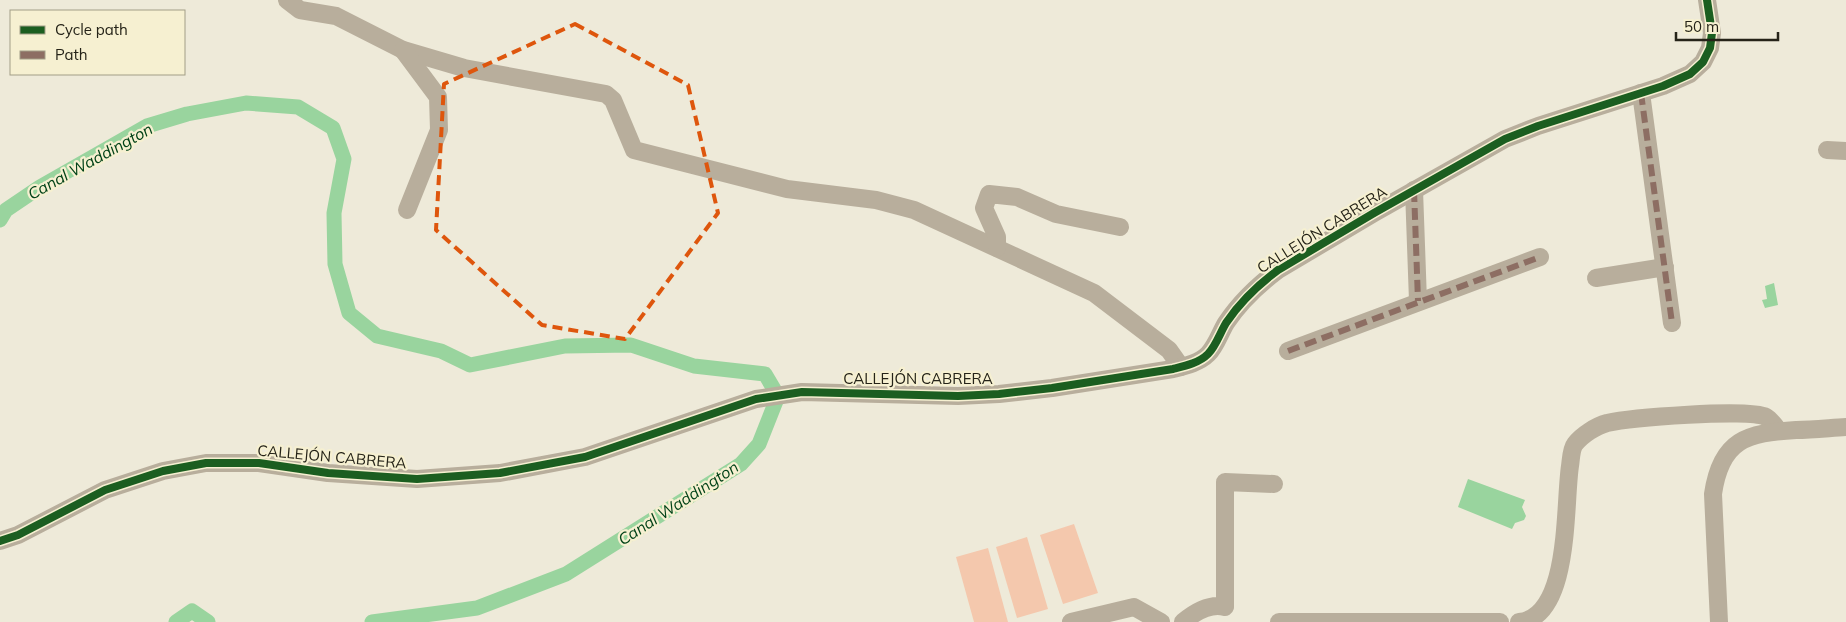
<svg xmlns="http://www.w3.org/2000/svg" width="1846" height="622" font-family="Mulish,sans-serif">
	<rect width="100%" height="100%" fill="#eeead9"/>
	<g fill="#f4c8ad">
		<path d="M 1074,524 L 1098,593 L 1063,604 L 1040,535 Z"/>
		<path d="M 1027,537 L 1048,609 L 1017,618 L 996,547 Z"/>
		<path d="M 988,548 L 1008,622 L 974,622 L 956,557 Z"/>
	</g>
	<g fill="#99d49e">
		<path d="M 1774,283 L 1778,305 L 1765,308 L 1762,300 L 1767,299 L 1765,286 Z"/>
		<path d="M 1468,479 L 1525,500 L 1522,507 L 1526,516 L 1524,520 L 1515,523 L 1512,529 L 1458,507 Z"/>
	</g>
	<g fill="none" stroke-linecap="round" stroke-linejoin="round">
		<g stroke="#99d49e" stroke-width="15">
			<path d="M 0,220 L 6,210 L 40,187 L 147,126 L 187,114 L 246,103 L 298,107 L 333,128 L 344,159 L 334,213 L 335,264 L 349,313 L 377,336 L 441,351 L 470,365 L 565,346 L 631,345 L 694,366 L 765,374 L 778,396 L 759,444 L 741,464 L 566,574 L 477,608 L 372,622"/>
			<path d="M 176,622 L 192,611 L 208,622"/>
		</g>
		<g stroke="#b8ae9c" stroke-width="18">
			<path d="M 287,0 L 300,10 L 336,16 L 403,50 L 464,68 L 606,94 L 613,100 L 634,150 L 787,189 L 876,200 L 914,210 L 1094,293 L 1169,350 L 1181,367"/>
			<path d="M 403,50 L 438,97 L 439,130 L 407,210"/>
			<path d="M 1641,93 L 1672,323"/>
			<path d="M 1827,150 L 1846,151"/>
			<path d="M 1414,190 L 1418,301"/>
			<path d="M 997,248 L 997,237 L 984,208 L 989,194 L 1017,197 L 1056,214 L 1120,227"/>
			<path d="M 1596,278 L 1665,267"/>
			<path d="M 1288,351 L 1540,257"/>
			<path d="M 0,541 L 18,535 L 105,490 L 163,471 L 206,463 L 259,463 L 328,473 L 417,479 L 500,473 L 585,457 L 756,399 L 802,392 L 958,396 L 999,394 L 1052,388 L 1173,369 C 1185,366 1199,363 1208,354 C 1216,346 1220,333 1226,323 C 1240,302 1258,285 1278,270 L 1374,213 L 1505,139 L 1538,126 L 1663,86 L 1690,74 L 1703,62 L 1710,48 L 1712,33 L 1707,0"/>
			<path d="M 1071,622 L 1134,607 L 1161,622"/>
			<path d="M 1183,622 C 1195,612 1210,603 1225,607 L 1225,482 L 1274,484"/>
			<path d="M 1279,622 L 1500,622"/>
			<path d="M 1519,622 C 1571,617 1564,505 1570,466 C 1571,460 1571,449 1575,444 C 1582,435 1596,426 1607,423 C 1629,418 1749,408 1766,417 C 1771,420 1775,426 1779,431"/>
			<path d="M 1719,622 L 1713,494 C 1721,439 1747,433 1796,430 C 1813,430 1829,428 1846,427"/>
		</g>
		<g stroke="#8d6e63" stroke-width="6" stroke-dasharray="12 6" stroke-linecap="butt">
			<path d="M 1641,93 L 1672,323"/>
			<path d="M 1414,190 L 1418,301"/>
			<path d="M 1288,351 L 1540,257"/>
		</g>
		<defs>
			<path id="cycleway" d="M 0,541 L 18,535 L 105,490 L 163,471 L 206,463 L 259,463 L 328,473 L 417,479 L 500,473 L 585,457 L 756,399 L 802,392 L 958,396 L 999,394 L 1052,388 L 1173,369 C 1185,366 1199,363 1208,354 C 1216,346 1220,333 1226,323 C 1240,302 1258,285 1278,270 L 1374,213 L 1505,139 L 1538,126 L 1663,86 L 1690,74 L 1703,62 L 1710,48 L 1712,33 L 1707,0"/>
		</defs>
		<use href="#cycleway" stroke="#f6f0d1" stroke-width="11"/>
		<use href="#cycleway" stroke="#1b5e20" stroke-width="8"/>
	</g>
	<path fill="none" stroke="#de560d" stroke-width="4" stroke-dasharray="10 6" stroke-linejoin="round" d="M 575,24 L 688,85 L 718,213 L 625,339 L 542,325 L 436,230 L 444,84 Z"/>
	<g text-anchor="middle" stroke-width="4.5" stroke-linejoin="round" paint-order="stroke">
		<g font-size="15" fill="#252318" stroke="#f6f0d1">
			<text transform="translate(1322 230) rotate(-32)" y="5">CALLEJÓN CABRERA</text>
			<text x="918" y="384">CALLEJÓN CABRERA</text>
			<text transform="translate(332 457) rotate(5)" y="5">CALLEJÓN CABRERA</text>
		</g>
		<g font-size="16" font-style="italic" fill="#004217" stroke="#f6f0d1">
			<text transform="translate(90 161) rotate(-29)" y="6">Canal Waddington</text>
			<text transform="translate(678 503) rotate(-33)" y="6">Canal Waddington</text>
		</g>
	</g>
	<rect x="10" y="10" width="175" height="65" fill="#f6f0d1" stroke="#a29e87"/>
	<rect x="20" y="26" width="25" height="8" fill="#1b5e20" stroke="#a29e87"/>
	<text x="55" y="35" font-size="15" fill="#252318">Cycle path</text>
	<rect x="20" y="51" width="25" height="8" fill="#8d6e63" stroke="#a29e87"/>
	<text x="55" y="60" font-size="15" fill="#252318">Path</text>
	<path d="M1676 32v8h102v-8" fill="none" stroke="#252318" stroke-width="2.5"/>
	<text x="1684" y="32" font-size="15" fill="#252318" stroke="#f6f0d1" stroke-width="4" paint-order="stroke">50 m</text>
</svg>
